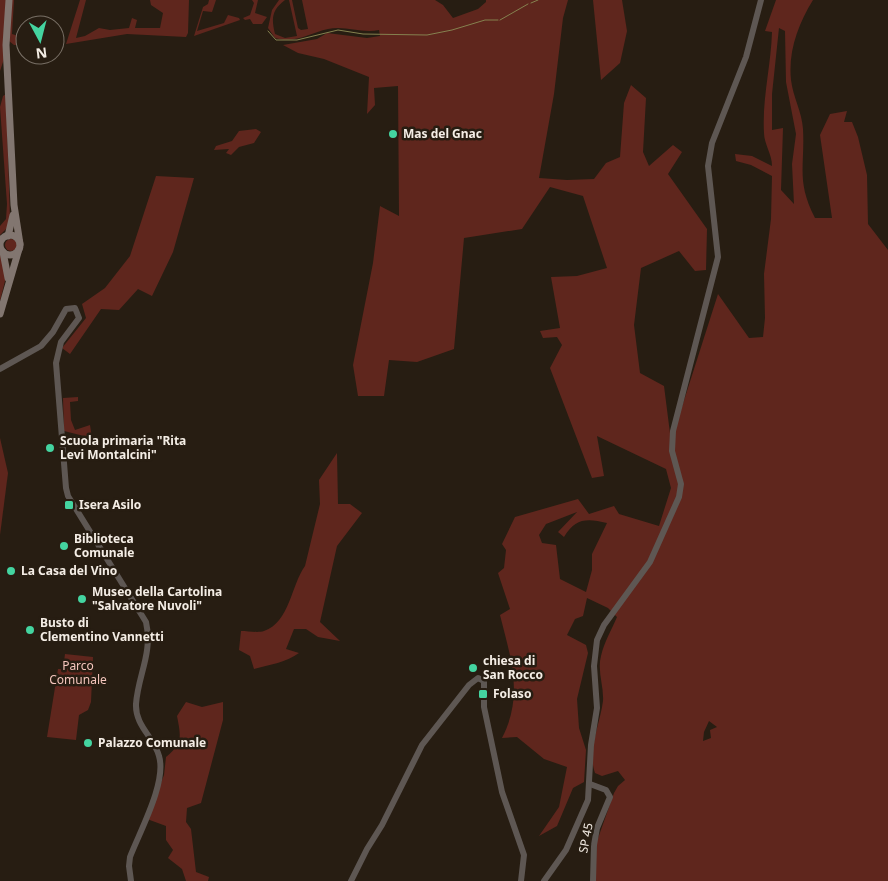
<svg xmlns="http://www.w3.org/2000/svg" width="888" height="881" font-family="'Noto Sans',sans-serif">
	<rect width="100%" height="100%" fill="#271d12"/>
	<g fill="#5f261d" fill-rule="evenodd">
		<path d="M 0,0 L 6,0 L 4,59 L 0,71 Z"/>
		<path d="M 11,0 L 14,0 L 12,34 L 25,38 L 25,45 L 14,45 L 9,41 Z"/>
		<path d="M 80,0 L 86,0 L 76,38 L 85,36 L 99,28 L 110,30 L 129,28 L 132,18 L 137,20 L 135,28 L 160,28 L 163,13 L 151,5 L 150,0 L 189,0 L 188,33 L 186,37 L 127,34 L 66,44 Z"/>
		<path d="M 209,0 L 216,0 L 212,12 L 203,11 L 197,31 L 224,23 L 228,15 L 239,18 L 240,20 L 194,36 L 203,7 L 208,4 Z"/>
		<path d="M 252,0 L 258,0 L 255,13 L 267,17 L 262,24 L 253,24 L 250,19 L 245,20 L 243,18 L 250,15 L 254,3 Z"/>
		<path d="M 279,0 L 285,0 C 272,10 271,18 275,34 L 285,38 L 297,36 L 289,0 L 292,0 L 298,28 L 301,30 L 308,29 L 302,0 L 435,0 L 443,5 L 453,18 L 478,9 L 486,2 L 486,0 L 568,0 L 563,18 L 554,94 L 539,178 L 567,180 L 594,179 L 606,163 L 620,157 L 624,103 L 631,85 L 646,98 L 643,152 L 649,166 L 673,145 L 682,152 L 668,174 L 707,229 L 706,270 L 695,271 L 679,251 L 641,268 L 634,325 L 640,373 L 664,386 L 671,441 L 718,294 L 749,338 L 763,337 L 765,318 L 764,274 L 771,219 L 772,176 L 751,165 L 736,161 L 735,154 L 752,156 L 772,166 C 772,154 764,144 764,133 C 762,98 771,66 772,32 L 765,31 L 776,0 L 813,0 C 798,24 788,52 791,80 C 793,97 802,112 803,129 C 805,167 796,181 815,218 L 832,218 L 820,135 L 830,114 L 847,111 L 844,122 L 852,122 L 858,137 L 867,175 L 868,224 L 888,250 L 888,881 L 594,881 L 597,841 L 614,793 L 618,786 L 625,780 L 618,771 L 602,776 L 595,773 C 587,751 600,724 603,701 C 604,686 597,671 601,656 C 604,642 612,629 617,617 L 608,608 L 587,598 L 583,616 L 575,619 L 567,635 L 586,645 L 588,653 L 577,699 L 579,728 L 586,750 L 584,782 L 573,788 L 557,826 L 539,836 L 559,807 L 567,767 L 544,759 L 517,737 L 502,738 C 524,695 511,659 500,615 L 510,609 L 498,573 L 504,568 L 506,550 L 502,544 L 515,517 L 578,499 L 589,514 L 614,506 L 619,514 L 659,526 L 671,488 L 666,469 L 597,436 L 604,476 L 592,478 L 550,368 L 562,345 L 557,337 L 543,338 L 540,331 L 560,328 L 551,277 L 577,276 L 607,268 L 583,196 L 550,187 L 522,229 L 464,238 L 454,349 L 417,362 L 389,360 L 384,396 L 358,396 L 353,365 L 373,263 L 380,206 L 399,216 L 398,86 L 374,88 L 375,105 L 367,114 L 369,77 L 324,59 L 298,53 L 283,45 L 317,39 L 327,33 L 367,38 L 380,36 L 379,30 C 362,34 345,25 328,29 C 310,33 295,44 275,38 L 268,28 L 272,10 ZM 779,28 L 785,31 L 786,82 L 796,134 L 792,164 L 794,204 L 781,190 L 783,128 L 772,130 L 772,94 ZM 577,512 L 558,532 L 564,537 C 575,518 587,518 607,523 L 592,554 L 592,570 L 586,592 L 560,579 L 556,545 L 542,543 L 539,535 L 546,524 ZM 709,721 L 717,727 L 710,730 L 711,738 L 703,741 L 704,732 Z"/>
		<path d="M 593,0 L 622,0 L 627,31 L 620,63 L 601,80 Z"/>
		<path d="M 6,94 L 10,219 L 7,228 L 0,235 L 0,226 L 6,219 L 7,204 L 0,107 L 3,96 Z"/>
		<path d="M 256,129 L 261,132 L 254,143 L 239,147 L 231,155 L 226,153 L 229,149 L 214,150 L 216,146 L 232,141 L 239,131 Z"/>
		<path d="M 156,176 L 194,178 L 173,252 L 152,296 L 138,289 L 119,310 L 101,309 L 70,354 L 62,348 L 86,318 L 82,304 L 105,288 L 130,256 Z"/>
		<circle cx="11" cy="245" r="6"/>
		<path d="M 0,254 L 7,273 L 0,301 Z"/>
		<path d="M 78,397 L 78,401 L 70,402 L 71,420 L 75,430 L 90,425 L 92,438 L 64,431 L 63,398 Z"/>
		<path d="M 0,438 L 8,473 L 0,535 Z"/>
		<path d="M 337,453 L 338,504 L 350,504 L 362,513 L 337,546 L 320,622 L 340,641 L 318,637 L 306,629 L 294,629 L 286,649 L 299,653 C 287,662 269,665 254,669 L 250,656 L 239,650 L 241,631 C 248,631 258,633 264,631 C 290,622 291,585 305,566 L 320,504 L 319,480 Z"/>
		<path d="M 65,654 L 93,657 L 91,702 L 88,710 L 79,715 L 76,740 L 47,737 L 58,669 L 63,669 Z"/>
		<path d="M 186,702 L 202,707 L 223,702 L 223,720 L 201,803 L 187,808 L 186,822 L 191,829 L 196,872 L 209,877 L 208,881 L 186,881 L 182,869 L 168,858 L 173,850 L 166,840 L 166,826 L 147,819 L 164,775 L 166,757 C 183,743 181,737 177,716 Z"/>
	</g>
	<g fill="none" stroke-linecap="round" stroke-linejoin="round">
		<g stroke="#85814f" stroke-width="1">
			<path d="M 531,3 L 538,0"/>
			<path d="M 500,20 L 528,4"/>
			<path d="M 268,31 L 276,40 L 297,40 L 338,30 L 363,34 L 427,35 L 452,30 L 485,20 L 498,20"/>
		</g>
		<g stroke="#5e5753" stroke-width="6">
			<path d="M 0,239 L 5,237"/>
			<path d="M 0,369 L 41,346 L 53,332 L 66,309 L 75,308 L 79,318 L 61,342 L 56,363 L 66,488 L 68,496 L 146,622 C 153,653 138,675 136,704 C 135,726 154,737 159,756 C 167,782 140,831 130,857 L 129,866 L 131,881"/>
			<path d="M 590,784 L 606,790 L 610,797 L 597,828 L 594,845 L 593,881"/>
			<path d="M 351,881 L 367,849 L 382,825 L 422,745 L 469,685 L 478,678 L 484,681 L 484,707 L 502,792 L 524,855 L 521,881"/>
			<path d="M 544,881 L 566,850 L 588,800 L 591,745 L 597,708 L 594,666 L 597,640 L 604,625 L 650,562 L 679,497 L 681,484 L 672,451 L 673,431 L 718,257 L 708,166 L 712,143 L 746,57 L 761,0"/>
		</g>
		<g stroke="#827670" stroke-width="7">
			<path d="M 9,0 L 6,45 L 14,205 L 20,244"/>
			<circle cx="10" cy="245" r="10"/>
			<path d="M 8,236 L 13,215"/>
			<path d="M 3,252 L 8,278"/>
			<path d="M 0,314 L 19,249"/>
		</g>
	</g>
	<g fill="#44d4a0" stroke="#271d12" stroke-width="2">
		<circle cx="393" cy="134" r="5"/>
		<circle cx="50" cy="448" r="5"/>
		<rect x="64" y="500" width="10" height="10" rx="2.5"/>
		<circle cx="64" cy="546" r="5"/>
		<circle cx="11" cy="571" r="5"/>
		<circle cx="82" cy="599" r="5"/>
		<circle cx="30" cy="630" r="5"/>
		<circle cx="473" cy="668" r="5"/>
		<rect x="478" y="689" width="10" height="10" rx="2.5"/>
		<circle cx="88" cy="743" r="5"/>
	</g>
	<g text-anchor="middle" stroke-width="5" stroke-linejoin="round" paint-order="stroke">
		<g font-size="12" font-weight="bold" fill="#f4ede5" stroke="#271d12" text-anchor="start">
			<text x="403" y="138">Mas del Gnac</text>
			<text x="60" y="445">Scuola primaria "Rita<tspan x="60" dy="14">Levi Montalcini"</tspan></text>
			<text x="79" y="509">Isera Asilo</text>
			<text x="74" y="543">Biblioteca<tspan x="74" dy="14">Comunale</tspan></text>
			<text x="21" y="575">La Casa del Vino</text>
			<text x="92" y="596">Museo della Cartolina<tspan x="92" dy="14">"Salvatore Nuvoli"</tspan></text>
			<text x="40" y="627">Busto di<tspan x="40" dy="14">Clementino Vannetti</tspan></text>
			<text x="483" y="665">chiesa di<tspan x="483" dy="14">San Rocco</tspan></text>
			<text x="493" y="698">Folaso</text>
			<text x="98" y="747">Palazzo Comunale</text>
		</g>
		<g font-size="12" fill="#f5c6bd" stroke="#271d12">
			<text x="78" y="670">Parco<tspan x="78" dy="14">Comunale</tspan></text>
		</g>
		<g font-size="12" fill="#f4ede5" stroke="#271d12">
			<text transform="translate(586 838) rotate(-79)" y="4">SP 45</text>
		</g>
	</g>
	<g transform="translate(40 40) rotate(173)"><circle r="24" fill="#271d12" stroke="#797066"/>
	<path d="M0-4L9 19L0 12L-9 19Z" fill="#44d4a0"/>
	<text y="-8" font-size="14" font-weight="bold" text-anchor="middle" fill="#f4ede5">N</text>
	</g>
</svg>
